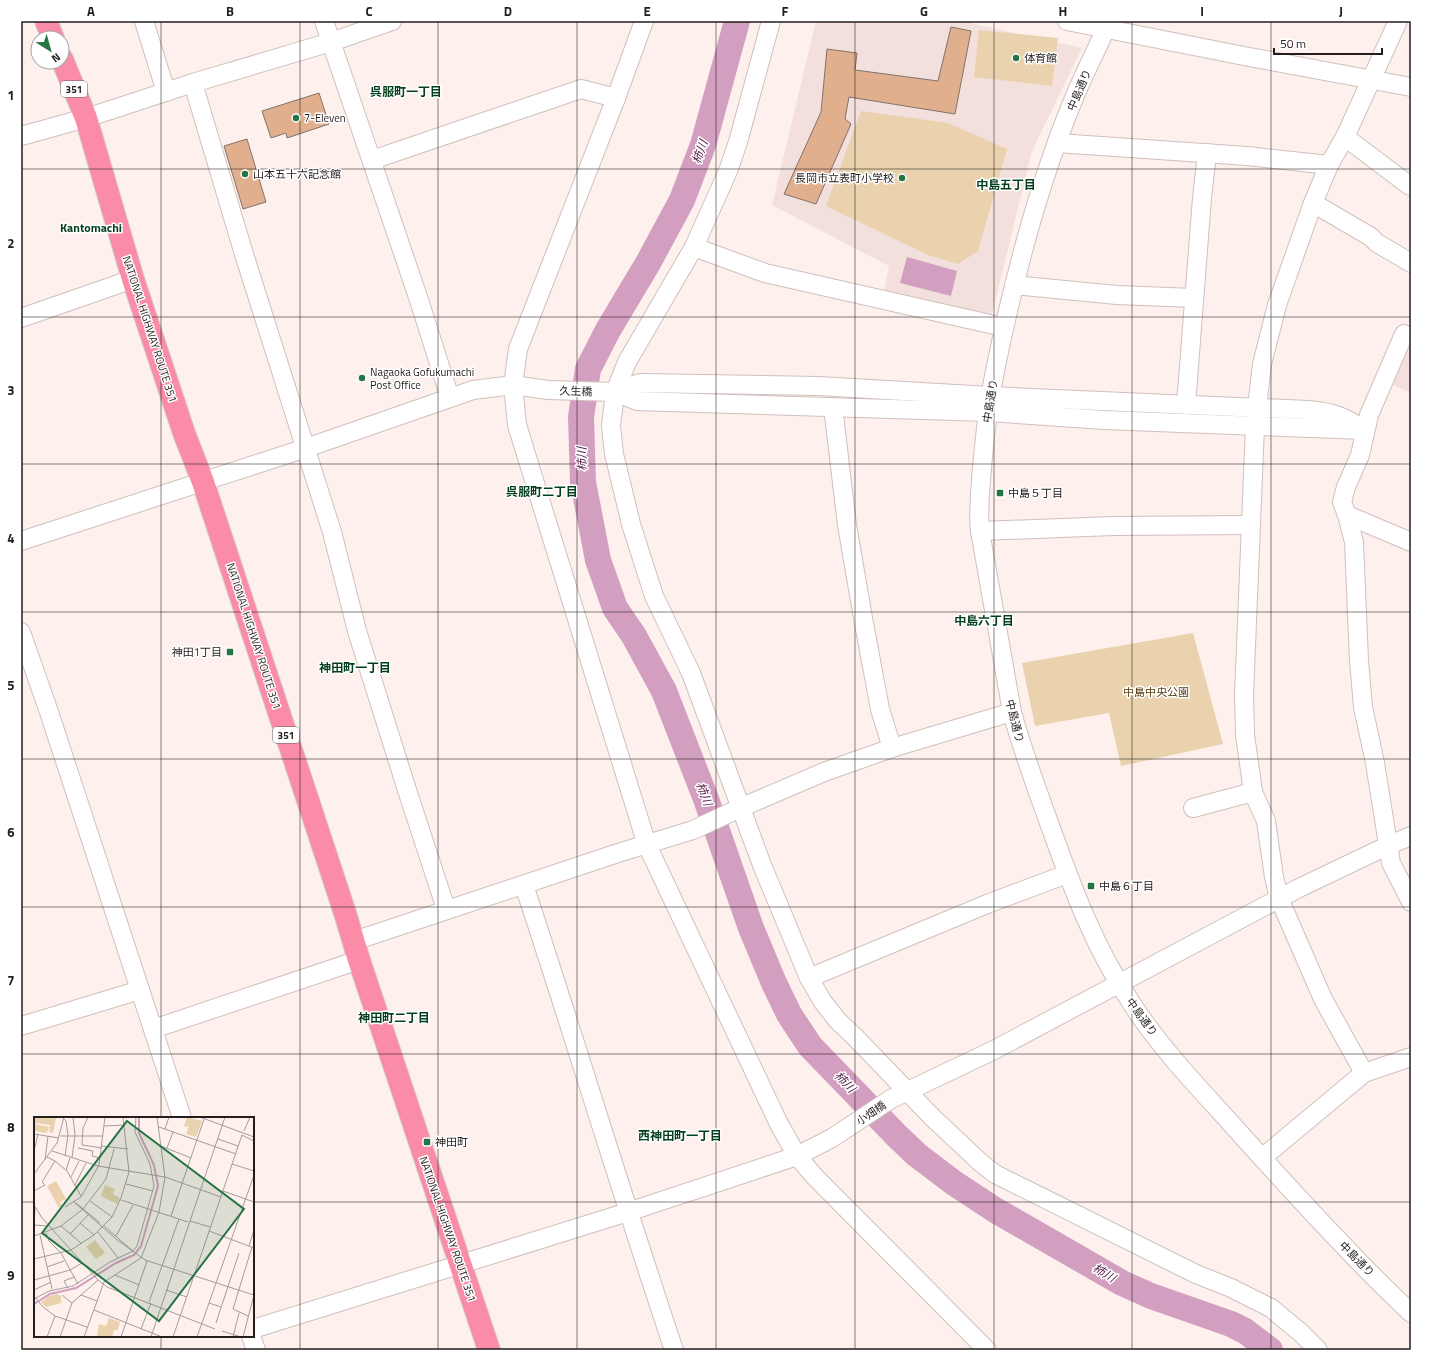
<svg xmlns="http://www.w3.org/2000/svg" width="1432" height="1371" font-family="'Titillium Web','Noto Sans JP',sans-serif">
	<rect width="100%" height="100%" fill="#fef0ed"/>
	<g fill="#f3dfdb">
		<path d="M 816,21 L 961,21 L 1082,48 L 1032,151 L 992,314 L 884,293 L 889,266 L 772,205 Z"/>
		<path d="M 1411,338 L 1411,393 L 1389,383 Z"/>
	</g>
	<g fill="#e9d2ad">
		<path d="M 979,30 L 1058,38 L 1052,86 L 974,77 Z"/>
		<path d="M 861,111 L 948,123 L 1007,149 L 978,251 L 958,264 L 928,255 L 826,206 Z"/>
		<path d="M 1193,633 L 1223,744 L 1121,766 L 1109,713 L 1035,726 L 1022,663 Z"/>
	</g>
	<path fill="#d39fc1" d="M 907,257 L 957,271 L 951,296 L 900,283 Z"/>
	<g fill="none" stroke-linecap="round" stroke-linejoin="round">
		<path stroke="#d39fc1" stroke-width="26" d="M 737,21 L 703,145 L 682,200 L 648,263 L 608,330 L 588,369 L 581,417 L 583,482 L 598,560 L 615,608 L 634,636 L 664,691 L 706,799 L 751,928 L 774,983 L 789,1014 L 810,1046 L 896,1135 L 917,1155 L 954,1183 L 995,1210 L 1122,1283 L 1151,1296 L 1231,1324 L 1245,1331 L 1270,1350"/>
	</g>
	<g fill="#e2af8e" stroke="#80746c">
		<path d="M 951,27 L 971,31 L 955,114 L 849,97 L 845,119 L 851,124 L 816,204 L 784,194 L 821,112 L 827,49 L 857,53 L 855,70 L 938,81 Z"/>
		<path d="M 319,93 L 329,124 L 287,138 L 286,133 L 271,138 L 262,111 Z"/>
		<path d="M 247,139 L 266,202 L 243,209 L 224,146 Z"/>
	</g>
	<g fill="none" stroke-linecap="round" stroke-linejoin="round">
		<defs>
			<g id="minor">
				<path d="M 144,21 L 166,92"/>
				<path d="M 324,21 L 419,300 L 450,398"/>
				<path d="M 644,21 L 616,98 L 518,349 L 513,385 L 517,425 L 647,845 L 779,1124 L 797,1156 L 815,1177 L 987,1350"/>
				<path d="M 771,21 L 738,142 L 728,171 L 694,247 L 627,362 L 615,392 L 611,426 L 614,454 L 631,524 L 654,596 L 691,673 L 762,865 L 809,978 L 823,1002 L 838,1021 L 854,1036 L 932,1117 L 981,1163 L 995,1174 L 1196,1274 L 1231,1288 L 1271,1308 L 1301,1333 L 1318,1350"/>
				<path d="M 1067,21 L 1244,56 L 1411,87"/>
				<path d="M 1112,21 L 1106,28 C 1097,49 1086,70 1077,91 C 1040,178 1015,273 996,366 C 988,404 984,441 981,480 C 980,497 978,513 980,531 L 1012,712 C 1022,749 1035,784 1048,820 C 1072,887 1094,948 1134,1007 C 1163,1051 1201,1090 1236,1129 C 1272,1169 1308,1209 1346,1248 C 1367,1271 1389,1292 1411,1313"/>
				<path d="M 193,83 L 243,251 L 332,532 L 357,631 L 407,790 L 446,909"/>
				<path d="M 21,136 L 86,118 L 193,83 L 331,42 L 392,21"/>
				<path d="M 1345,137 L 1410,186"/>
				<path d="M 1057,143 L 1247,156 L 1329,165"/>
				<path d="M 372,160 L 581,89 L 616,98"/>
				<path d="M 1313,203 L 1371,237 L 1377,243 L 1411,263"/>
				<path d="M 694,247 L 765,273 L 1003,327"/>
				<path d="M 1014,285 L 1117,295 L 1194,298"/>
				<path d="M 21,318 L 133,279"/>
				<path d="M 1404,334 L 1369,415 L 1360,455 L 1346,487 L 1342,502 L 1347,515 L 1354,542 L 1359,661 L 1363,707 L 1375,763 L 1391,863 L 1411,902"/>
				<path d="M 615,392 L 637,401 L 988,412 L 1104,420 L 1364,430"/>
				<path d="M 1186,405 L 1202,198 L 1207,153"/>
				<path d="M 833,407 L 847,525 L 863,618 L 880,709 L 892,748"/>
				<path d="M 1347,515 L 1411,542"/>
				<path d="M 980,531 L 1113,526 L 1250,525"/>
				<path d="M 21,541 L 306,448 L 473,390 L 513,385 L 548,390 L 615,392 L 640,383 L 818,386 L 990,396 L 1308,410 C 1334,412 1344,417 1365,430"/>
				<path d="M 21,632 L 49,712 L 182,1118"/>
				<path d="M 1193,808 L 1253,792"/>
				<path d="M 524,885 C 575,1039 622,1196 674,1350"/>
				<path d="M 354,941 L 618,853 L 693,830 L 740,808 L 824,772 L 892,748 L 1012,712"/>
				<path d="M 809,978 L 987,904 L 1067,874"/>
				<path d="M 21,1026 L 140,990"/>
				<path d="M 153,1029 L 359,960"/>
				<path d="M 1364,1073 L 1323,999 L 1279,898 L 1274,877 L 1266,821 L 1253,792 L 1245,735 L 1244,695 L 1255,426 L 1262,364 L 1277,305 L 1313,203 L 1329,165 L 1345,137 L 1398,21"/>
				<path d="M 1262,1158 L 1364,1073 L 1411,1057"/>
				<path d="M 253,1329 L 628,1212 L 797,1156 L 832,1138 L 891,1099 L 994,1050 L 1297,889 L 1389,845 L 1411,836"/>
				<path d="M 251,1336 L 256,1350"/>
			</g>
			<g id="highway">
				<path d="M 46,21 L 53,38"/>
				<path d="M 62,59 L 86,118 L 133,279 L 184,433 L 203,482 L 345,913 L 359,960 L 489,1350"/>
			</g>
		</defs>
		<use href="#minor" stroke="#d0c0bd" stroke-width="20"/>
		<use href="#highway" stroke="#d3d2d2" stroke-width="24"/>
		<use href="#minor" stroke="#fff" stroke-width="18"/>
		<use href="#highway" stroke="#fa8ca7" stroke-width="22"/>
	</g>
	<path fill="none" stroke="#231d1c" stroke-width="1" stroke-opacity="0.55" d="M 161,21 L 161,1118M 300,21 L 300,1350M 438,21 L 438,1350M 577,21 L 577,1350M 716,21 L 716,1350M 855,21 L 855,1350M 994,21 L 994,1350M 1132,21 L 1132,1350M 1271,21 L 1271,1350M 21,169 L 1411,169M 21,317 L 1411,317M 21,464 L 1411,464M 21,612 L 1411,612M 21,759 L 1411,759M 21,907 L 1411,907M 21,1054 L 1411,1054M 21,1202 L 35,1202M 253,1202 L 1411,1202M 161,1336 L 161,1350"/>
	<g fill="#257443" stroke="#fff" stroke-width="1.5">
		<circle cx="1016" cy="58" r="4"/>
		<circle cx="296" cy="118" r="4"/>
		<circle cx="245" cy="174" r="4"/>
		<circle cx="902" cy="178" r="4"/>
		<circle cx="362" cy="378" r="4"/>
		<rect x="996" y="489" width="8" height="8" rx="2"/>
		<rect x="226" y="648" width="8" height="8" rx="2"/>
		<rect x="1087" y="882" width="8" height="8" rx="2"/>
		<rect x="423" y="1138" width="8" height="8" rx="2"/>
	</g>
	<g text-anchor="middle" stroke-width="3" stroke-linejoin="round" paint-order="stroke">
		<g fill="#fff" stroke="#656160" stroke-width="1">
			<rect x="61" y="81" width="26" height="16" rx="3"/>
			<rect x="273" y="727" width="26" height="16" rx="3"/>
		</g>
		<g font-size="10" font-weight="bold" fill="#231d1c">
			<text x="74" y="93">351</text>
			<text x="286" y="739">351</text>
		</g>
		<g font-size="11" fill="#231d1c" stroke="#fff" text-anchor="start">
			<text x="1024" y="62">体育館</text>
			<text x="304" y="122">7-Eleven</text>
			<text x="253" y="178">山本五十六記念館</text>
			<text x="894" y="182" text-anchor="end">長岡市立表町小学校</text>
			<text x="370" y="376">Nagaoka Gofukumachi<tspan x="370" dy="13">Post Office</tspan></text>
			<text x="1008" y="497">中島５丁目</text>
			<text x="222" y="656" text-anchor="end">神田1丁目</text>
			<text x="1099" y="890">中島６丁目</text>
			<text x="435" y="1146">神田町</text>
		</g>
		<g font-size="11" fill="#231d1c" stroke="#fff">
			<text transform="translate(1079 90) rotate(-67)" y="4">中島通り</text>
			<text transform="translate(150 329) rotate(72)" y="4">NATIONAL HIGHWAY ROUTE 351</text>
			<text transform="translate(576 391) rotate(2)" y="4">久生橋</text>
			<text transform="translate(990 401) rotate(-81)" y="4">中島通り</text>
			<text transform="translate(254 636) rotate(72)" y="4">NATIONAL HIGHWAY ROUTE 351</text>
			<text transform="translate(1015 721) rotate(76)" y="4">中島通り</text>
			<text transform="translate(1142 1017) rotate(54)" y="4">中島通り</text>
			<text transform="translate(871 1113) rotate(-34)" y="4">小畑橋</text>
			<text transform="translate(448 1229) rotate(71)" y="4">NATIONAL HIGHWAY ROUTE 351</text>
			<text transform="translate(1357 1259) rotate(45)" y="4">中島通り</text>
		</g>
		<g font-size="11" fill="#58411a" stroke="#fff">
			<text x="1156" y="696">中島中央公園</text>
		</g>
		<g font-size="12" font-weight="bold" fill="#033e1d" stroke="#fff">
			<text x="406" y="96">呉服町一丁目</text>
			<text x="1006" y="189">中島五丁目</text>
			<text x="91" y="232">Kantomachi</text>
			<text x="542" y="496">呉服町二丁目</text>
			<text x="984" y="625">中島六丁目</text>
			<text x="355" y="672">神田町一丁目</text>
			<text x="394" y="1022">神田町二丁目</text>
			<text x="680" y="1140">西神田町一丁目</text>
		</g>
		<g font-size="12" font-style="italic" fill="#551945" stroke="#fff">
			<text transform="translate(700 152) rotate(-70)" y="4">柿川</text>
			<text transform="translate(582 459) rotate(-91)" y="4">柿川</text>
			<text transform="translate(704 794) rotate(69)" y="4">柿川</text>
			<text transform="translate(845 1082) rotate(46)" y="4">柿川</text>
			<text transform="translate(1104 1273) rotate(31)" y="4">柿川</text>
		</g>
	</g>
	<g transform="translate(34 1117)">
		<rect width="220" height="220" fill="#fef0ed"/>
		<path d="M 0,0 L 22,0 L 19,16 L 15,15 L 16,8 L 0,6 ZM 153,0 L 168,4 L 162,20 L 152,17 L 155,10 L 150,9 ZM 0,7 L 15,10 L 13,16 L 0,14 ZM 22,64 L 32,82 L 26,85 L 28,89 L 25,91 L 13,69 ZM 71,68 L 81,72 L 79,77 L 86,81 L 83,87 L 67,79 ZM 61,123 L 71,136 L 62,142 L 52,130 ZM 23,177 L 27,179 L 27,186 L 24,187 L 12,190 L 7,185 L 15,179 ZM 75,201 L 86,205 L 84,213 L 80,213 L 78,220 L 63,220 L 65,207 L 72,209 Z" fill="#e9d2ad"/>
		<path fill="none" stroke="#d39fc1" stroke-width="2" d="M 0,187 L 16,177 L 42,171 L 82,146 L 100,138 L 107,129 L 124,69 L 120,48 L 105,16 L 105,0"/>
		<path fill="none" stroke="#a69c99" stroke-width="1" d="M 54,0 L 49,11 L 48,28 L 68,31M 166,0 L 220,20M 30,2 L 32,4 L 34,18 L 31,39M 70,9 L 91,8M 125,10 L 202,37M 131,12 L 135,0M 210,14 L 216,0M 0,17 L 25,21M 208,18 L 220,24M 26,19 L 69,19M 184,22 L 204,29M 68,29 L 94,32M 127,29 L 157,41M 44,31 L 59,34 L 58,39 L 66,41M 133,31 L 139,15M 0,34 L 4,17M 18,34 L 64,49 L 131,60 L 187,80M 13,40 L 21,44 L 33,54 L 47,79M 38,41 L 41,18 L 39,0M 11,43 L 14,19M 198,47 L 220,54M 32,53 L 36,41M 0,57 L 23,26 L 30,0M 37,60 L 45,44M 92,67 L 119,74M 41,68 L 52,46M 0,74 L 11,68 L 8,65 L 21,44M 189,74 L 220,85M 87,83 L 154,105M 56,84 L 78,100M 40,85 L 82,122 L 111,143 L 220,178M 42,86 L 66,106M 0,88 L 8,101 L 64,163M 31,90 L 47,80 L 65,48 L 71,0M 137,99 L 170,2M 156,104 L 176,110M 46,106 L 60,118M 0,108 L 1,91M 0,108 L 14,109M 27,109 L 48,127M 70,109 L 99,134M 175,114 L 220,131M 64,115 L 84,141M 12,116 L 15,124 L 27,136 L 44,167M 36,117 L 54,98M 6,118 L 18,172M 0,119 L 27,109 L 49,92 L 72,62 L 80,32M 82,119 L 99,88M 215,129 L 220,113M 0,142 L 37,133 L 60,118 L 78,100 L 87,81 L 95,55 L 89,0M 13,150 L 30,144M 81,158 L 105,168M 0,163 L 36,153 L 48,146M 34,171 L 30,164 L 40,160M 0,173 L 17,165M 132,173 L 153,180M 28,178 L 38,186M 47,178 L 63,184M 0,179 L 9,190 L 21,199 L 53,210M 0,182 L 15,174 L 39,169 L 76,145 L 99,134 L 103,129 L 120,69 L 116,47 L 101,15 L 102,0M 115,185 L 145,102M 175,186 L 187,190M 60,193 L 128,220M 214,199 L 199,192 L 218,130M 182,206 L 205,136M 107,212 L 117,186M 188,214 L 207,220M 13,220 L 21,199M 26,220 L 38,186 L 64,163 L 73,170 L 181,212M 50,220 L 70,165 L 107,141 L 125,95 L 131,60 L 123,0M 87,220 L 113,144M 117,220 L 191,0M 139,220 L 208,18M 163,220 L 220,58M 199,220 L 205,196M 209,220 L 220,178"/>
		<path fill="#257443" fill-opacity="0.15" stroke="#257443" stroke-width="2" d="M 93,4 L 210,92 L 125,204 L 8,116 Z"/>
		<rect width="220" height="220" fill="none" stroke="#231d1c" stroke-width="2"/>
	</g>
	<rect width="1432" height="1371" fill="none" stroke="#ffffff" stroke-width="44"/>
	<g transform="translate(50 50) rotate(143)"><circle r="19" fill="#ffffff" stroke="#a7a5a4"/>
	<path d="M0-3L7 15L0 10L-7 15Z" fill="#257443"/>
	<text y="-6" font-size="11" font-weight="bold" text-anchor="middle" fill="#231d1c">N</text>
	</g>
	<path d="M1274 48v6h108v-6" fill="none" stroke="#231d1c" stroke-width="2"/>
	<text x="1280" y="48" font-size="12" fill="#231d1c" stroke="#ffffff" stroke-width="3" paint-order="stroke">50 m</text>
	<rect x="22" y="22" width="1388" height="1327" fill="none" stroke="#231d1c" stroke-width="1.5"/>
	<g font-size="13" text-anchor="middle" font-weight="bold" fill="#231d1c">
		<text x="91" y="16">A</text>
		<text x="230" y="16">B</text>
		<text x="369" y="16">C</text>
		<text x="508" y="16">D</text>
		<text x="647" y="16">E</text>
		<text x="785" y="16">F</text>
		<text x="924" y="16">G</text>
		<text x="1063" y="16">H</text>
		<text x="1202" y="16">I</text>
		<text x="1341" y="16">J</text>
		<text x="11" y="100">1</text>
		<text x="11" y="248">2</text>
		<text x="11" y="395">3</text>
		<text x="11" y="543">4</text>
		<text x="11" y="690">5</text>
		<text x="11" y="837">6</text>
		<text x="11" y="985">7</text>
		<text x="11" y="1132">8</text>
		<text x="11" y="1280">9</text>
	</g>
</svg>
